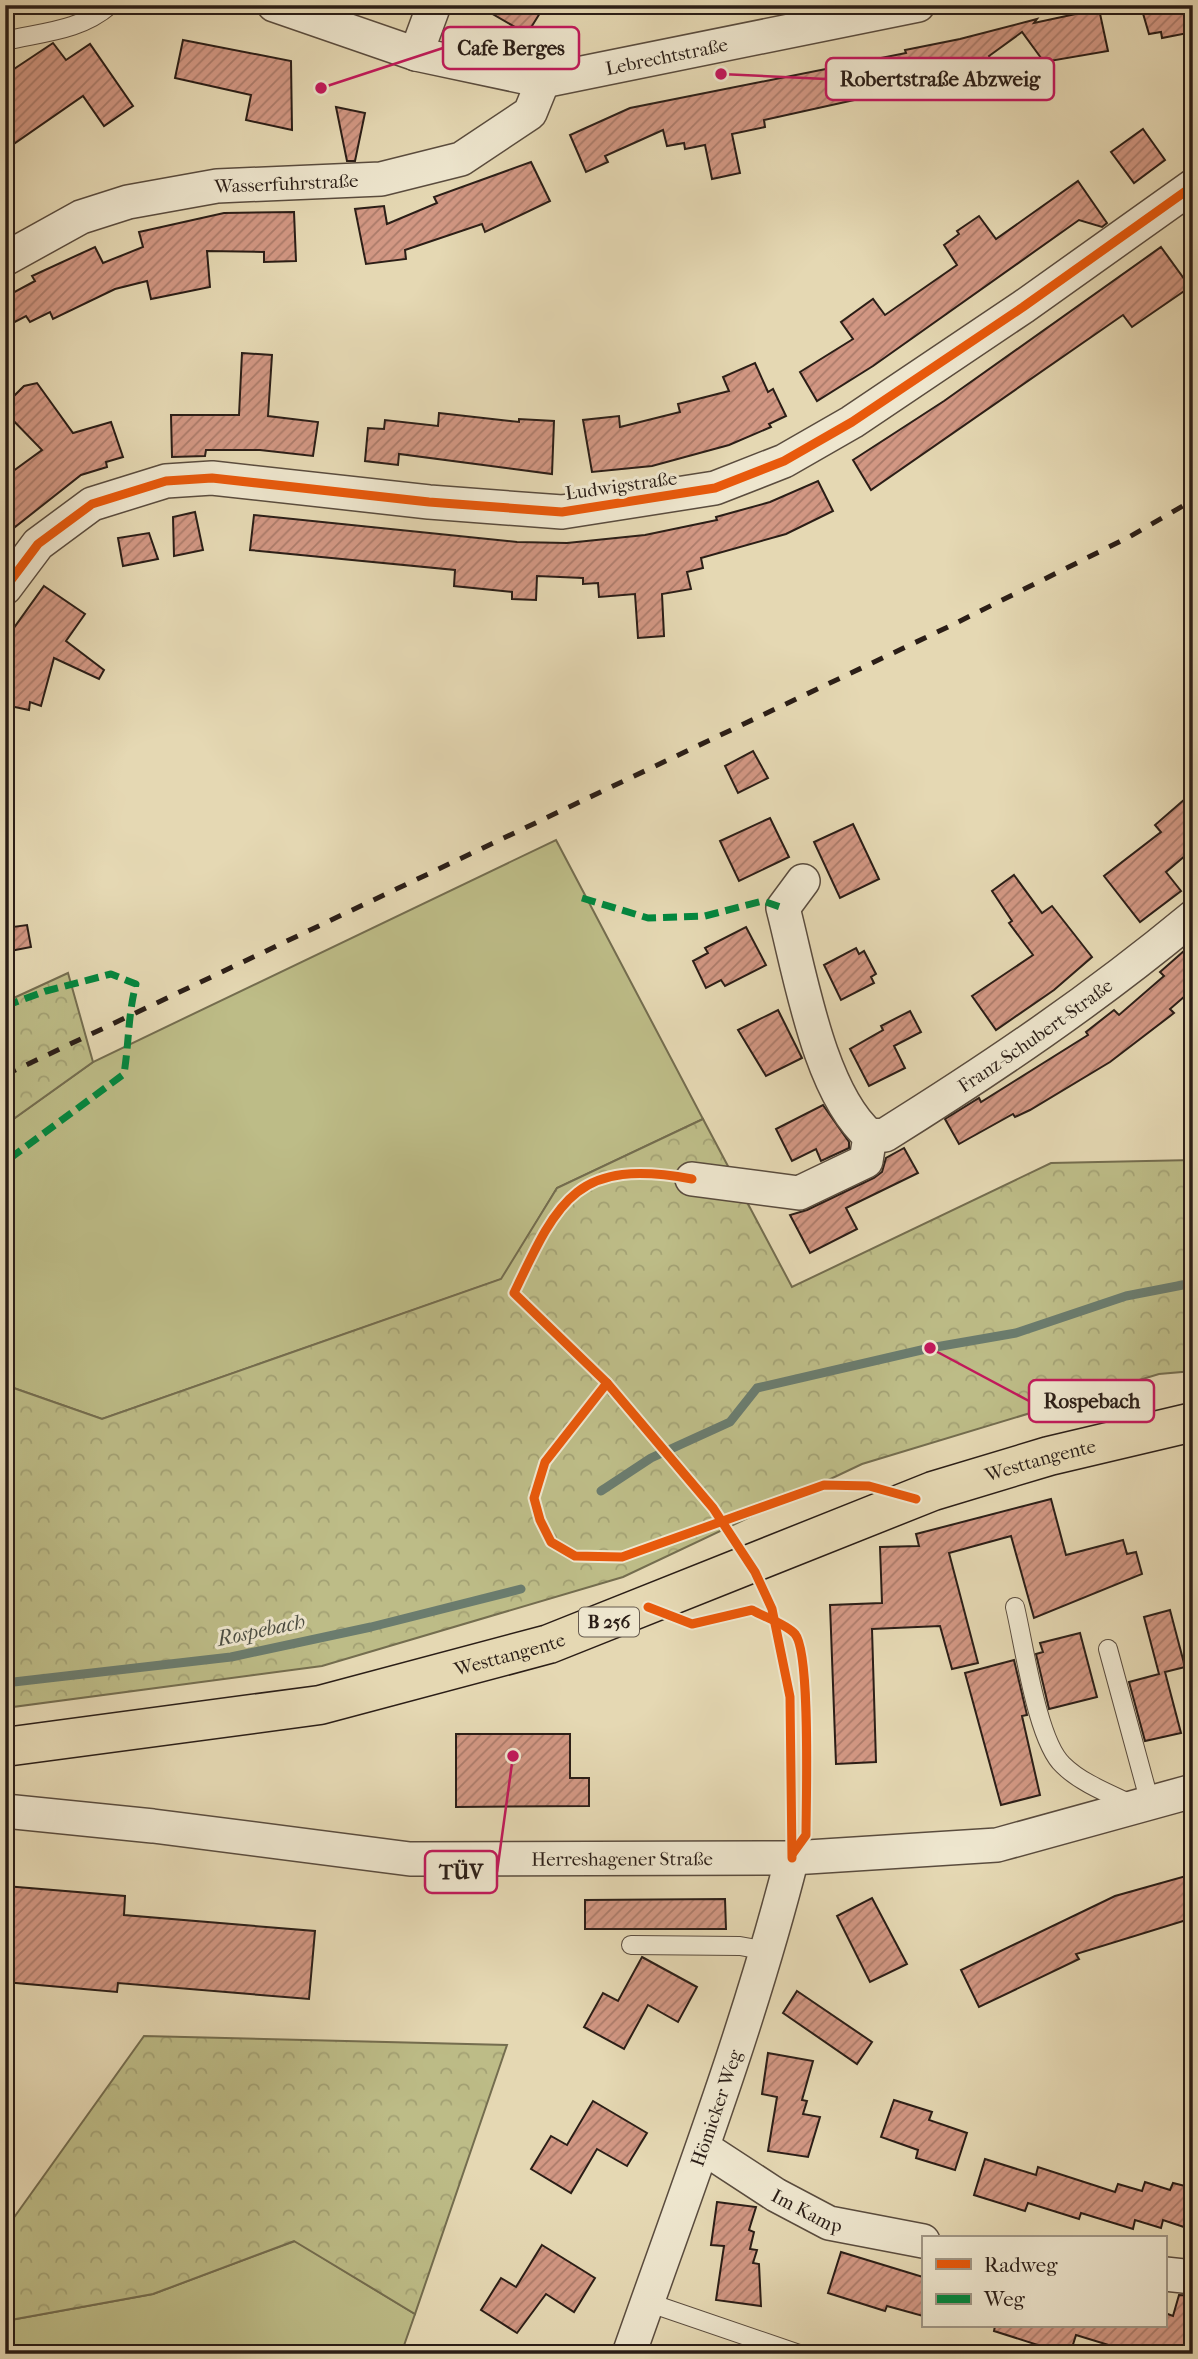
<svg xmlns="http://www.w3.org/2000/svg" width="1198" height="2359" font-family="'IM FELL French Canon',serif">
	<defs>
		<pattern id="forest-crowns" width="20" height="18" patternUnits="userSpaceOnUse" patternTransform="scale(1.75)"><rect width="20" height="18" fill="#bdbc87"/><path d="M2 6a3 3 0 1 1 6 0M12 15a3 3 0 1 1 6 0" fill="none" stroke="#a3a174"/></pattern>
		<pattern id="building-hatch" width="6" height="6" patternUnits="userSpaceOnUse" patternTransform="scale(1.75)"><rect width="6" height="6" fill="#d29783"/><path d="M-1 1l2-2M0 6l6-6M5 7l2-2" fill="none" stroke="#ab7b6a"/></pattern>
	</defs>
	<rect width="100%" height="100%" fill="#e5d8b3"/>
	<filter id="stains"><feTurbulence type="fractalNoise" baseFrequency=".00286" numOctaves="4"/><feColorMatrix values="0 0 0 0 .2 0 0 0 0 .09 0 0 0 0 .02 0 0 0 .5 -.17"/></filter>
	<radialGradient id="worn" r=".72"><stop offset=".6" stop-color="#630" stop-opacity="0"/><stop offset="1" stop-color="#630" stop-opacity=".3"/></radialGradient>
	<g fill="#bdbc87" stroke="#746d4f" stroke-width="2">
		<path d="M 556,840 L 703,1119 L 557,1188 L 502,1279 L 102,1419 L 5,1385 L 5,1125 L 93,1062 Z"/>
		<path d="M 295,2241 L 415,2314 L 401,2354 L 5,2354 L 5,2321 L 153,2294 Z"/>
	</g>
	<g fill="url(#forest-crowns)" stroke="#746d4f" stroke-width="2">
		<path d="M 68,973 L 93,1062 L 5,1125 L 5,1002 Z"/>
		<path d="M 703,1119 L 792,1287 L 1051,1163 L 1193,1160 L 1193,1371 L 1159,1374 L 862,1464 L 623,1577 L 322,1666 L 5,1708 L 5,1385 L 102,1419 L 501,1279 L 557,1188 Z"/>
		<path d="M 144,2036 L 507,2045 L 415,2314 L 294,2241 L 153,2294 L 5,2321 L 5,2230 Z"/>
	</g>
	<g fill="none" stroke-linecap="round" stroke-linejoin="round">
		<g stroke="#6b7c6e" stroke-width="9">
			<path d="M 601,1491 L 651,1458 L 730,1422 L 757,1388 L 930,1348 L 1016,1333 L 1126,1296 L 1193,1283"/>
			<path d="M 5,1683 L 231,1657 L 371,1627 L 521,1589"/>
		</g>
	</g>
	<g fill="url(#building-hatch)" stroke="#2b1e17" stroke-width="2">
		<path d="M 477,5 L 545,5 L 527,34 Z"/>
		<path d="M 1168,5 L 1193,5 L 1193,32 L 1162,38 L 1161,32 L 1149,34 L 1142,10 Z"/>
		<path d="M 1099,9 L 1108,51 L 1044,62 L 1022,32 L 989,56 L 1000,80 L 914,95 L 913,87 L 764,120 L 765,127 L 732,134 L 740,173 L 712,179 L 705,145 L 685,149 L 684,143 L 667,146 L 663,130 L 605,156 L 608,162 L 586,172 L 570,135 L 630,108 L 906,53 L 905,50 L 960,39 L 1037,19 L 1034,23 Z"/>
		<path d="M 183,40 L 291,61 L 292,130 L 246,120 L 251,95 L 175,78 Z"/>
		<path d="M 53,43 L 66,60 L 90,44 L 133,106 L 104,126 L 83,96 L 5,150 L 5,75 Z"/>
		<path d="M 336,107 L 365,113 L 355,161 L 347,161 Z"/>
		<path d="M 1143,129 L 1165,160 L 1134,183 L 1111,152 Z"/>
		<path d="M 531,162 L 550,201 L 485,232 L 482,224 L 405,250 L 406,259 L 366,264 L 355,209 L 384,206 L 387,224 L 437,203 L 434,197 Z"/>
		<path d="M 1078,181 L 1107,223 L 1102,227 L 1079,220 L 873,366 L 817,401 L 800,372 L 853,339 L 841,322 L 873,299 L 885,315 L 957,265 L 944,245 L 959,234 L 957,231 L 979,216 L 996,239 Z"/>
		<path d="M 294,212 L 296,261 L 264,262 L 264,252 L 207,251 L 210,287 L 151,299 L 147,281 L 115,289 L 53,319 L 50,312 L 30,322 L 26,316 L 5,327 L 5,297 L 35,281 L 32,276 L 95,247 L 103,263 L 143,247 L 139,232 L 224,213 Z"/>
		<path d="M 1161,247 L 1190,287 L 1132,327 L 1123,315 L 871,490 L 853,460 L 944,401 Z"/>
		<path d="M 242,353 L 272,355 L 268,416 L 318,422 L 313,456 L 260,450 L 206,450 L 205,456 L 172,457 L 171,415 L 239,415 Z"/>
		<path d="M 755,363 L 768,392 L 773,389 L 786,416 L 769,424 L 771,427 L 729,445 L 652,466 L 592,472 L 583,420 L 619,416 L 620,427 L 680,412 L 678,404 L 729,391 L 723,377 Z"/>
		<path d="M 37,383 L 73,433 L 111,422 L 123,457 L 106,462 L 107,467 L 81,475 L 15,527 L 5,514 L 5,477 L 42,450 L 5,412 L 5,405 L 24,386 Z"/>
		<path d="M 439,413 L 519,422 L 519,419 L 554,421 L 552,474 L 399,454 L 398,465 L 365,461 L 368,428 L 384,429 L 385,420 L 438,426 Z"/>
		<path d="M 818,481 L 833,511 L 786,534 L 701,558 L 703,568 L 687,572 L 691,589 L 662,594 L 664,636 L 638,638 L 635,594 L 599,597 L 598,583 L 583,584 L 583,578 L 537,576 L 536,600 L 512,599 L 512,592 L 454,586 L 455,570 L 250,550 L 254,515 L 517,542 L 567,543 L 645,535 L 717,520 L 716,517 L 770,502 Z"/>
		<path d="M 195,512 L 203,550 L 174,556 L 173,517 Z"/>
		<path d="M 149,533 L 158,559 L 123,566 L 118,538 Z"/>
		<path d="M 44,586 L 85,614 L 66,641 L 104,670 L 99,679 L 54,658 L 41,706 L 30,702 L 29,710 L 5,705 L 5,663 L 11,632 Z"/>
		<path d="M 753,751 L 768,778 L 738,793 L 725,766 Z"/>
		<path d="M 1193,792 L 1193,849 L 1166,872 L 1181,891 L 1140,922 L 1104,876 L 1161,832 L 1155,825 Z"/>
		<path d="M 770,818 L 789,857 L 739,881 L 720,841 Z"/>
		<path d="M 853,824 L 879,879 L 840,898 L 814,842 Z"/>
		<path d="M 1014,875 L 1042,913 L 1052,906 L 1092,957 L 1054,990 L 996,1030 L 972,996 L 1033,955 L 1009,923 L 1012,921 L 992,891 Z"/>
		<path d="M 27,925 L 31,947 L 5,952 L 5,928 Z"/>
		<path d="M 746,927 L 766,965 L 725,986 L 721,980 L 706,988 L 693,961 L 708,953 L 705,948 Z"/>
		<path d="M 1193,943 L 1193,989 L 1170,1009 L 1174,1013 L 1110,1062 L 1030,1110 L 1015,1117 L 1013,1114 L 959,1144 L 945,1119 L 979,1098 L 981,1102 L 1088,1035 L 1086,1032 L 1114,1010 L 1119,1015 L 1164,976 L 1160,972 Z"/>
		<path d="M 856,948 L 859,954 L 864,951 L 876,974 L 871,977 L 874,983 L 841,1000 L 824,965 Z"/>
		<path d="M 778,1010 L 802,1058 L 766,1076 L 738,1030 Z"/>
		<path d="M 910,1011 L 921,1032 L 894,1046 L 905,1068 L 869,1086 L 850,1049 L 883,1030 L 881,1026 Z"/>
		<path d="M 823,1105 L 849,1142 L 849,1148 L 821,1161 L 816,1149 L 792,1161 L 776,1129 Z"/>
		<path d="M 904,1148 L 918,1173 L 846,1208 L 857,1229 L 810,1253 L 790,1215 L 807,1210 L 874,1178 L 882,1172 L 886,1158 Z"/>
		<path d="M 1051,1499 L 1066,1555 L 1123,1540 L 1127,1554 L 1136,1552 L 1142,1574 L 1034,1618 L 1011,1536 L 949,1553 L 978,1663 L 952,1669 L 940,1626 L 872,1629 L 876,1762 L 836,1764 L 830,1605 L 882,1603 L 880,1547 L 919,1546 L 916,1534 Z"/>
		<path d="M 1170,1610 L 1185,1667 L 1165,1672 L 1181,1733 L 1145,1741 L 1129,1682 L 1159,1674 L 1144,1617 Z"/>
		<path d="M 1080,1633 L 1097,1697 L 1049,1709 L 1036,1654 L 1043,1652 L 1040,1643 Z"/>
		<path d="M 1014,1660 L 1027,1715 L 1022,1716 L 1040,1795 L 1001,1805 L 965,1673 Z"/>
		<path d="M 456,1734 L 570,1734 L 570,1778 L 589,1778 L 589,1806 L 456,1807 Z"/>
		<path d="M 1193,1874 L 1193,1918 L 1076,1954 L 1079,1959 L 979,2007 L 961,1970 L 1115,1896 Z"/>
		<path d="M 5,1886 L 125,1896 L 124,1915 L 315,1931 L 309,1999 L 118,1983 L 117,1992 L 5,1982 Z"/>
		<path d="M 872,1898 L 907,1964 L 870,1982 L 837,1916 Z"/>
		<path d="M 725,1899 L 726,1929 L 585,1929 L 585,1900 Z"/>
		<path d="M 642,1957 L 697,1987 L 678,2022 L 648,2005 L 624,2049 L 584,2027 L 603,1993 L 618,2001 Z"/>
		<path d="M 797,1991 L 872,2042 L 857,2064 L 783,2013 Z"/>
		<path d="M 768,2053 L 813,2061 L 802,2100 L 807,2101 L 803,2114 L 820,2117 L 808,2157 L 768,2151 L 777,2097 L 762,2094 Z"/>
		<path d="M 894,2100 L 932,2112 L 929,2120 L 967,2133 L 955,2170 L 916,2158 L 918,2150 L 881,2137 Z"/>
		<path d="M 593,2101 L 647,2133 L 627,2166 L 597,2149 L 571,2193 L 531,2169 L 551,2136 L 567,2145 Z"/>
		<path d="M 985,2159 L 1036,2175 L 1038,2167 L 1115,2192 L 1118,2184 L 1142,2191 L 1145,2182 L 1170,2190 L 1173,2183 L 1193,2188 L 1193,2230 L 1163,2220 L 1161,2228 L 1135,2220 L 1133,2229 L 1081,2213 L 1079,2219 L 1028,2203 L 1025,2211 L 974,2195 Z"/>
		<path d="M 717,2202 L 756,2207 L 749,2230 L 754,2232 L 750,2249 L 757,2250 L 753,2263 L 759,2264 L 761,2306 L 716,2300 L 724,2246 L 711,2245 Z"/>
		<path d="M 542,2245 L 595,2278 L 574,2312 L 546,2294 L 517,2333 L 481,2310 L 501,2278 L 516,2287 Z"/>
		<path d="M 841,2252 L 923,2277 L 923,2316 L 887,2306 L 885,2311 L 828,2293 Z"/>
		<path d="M 1179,2295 L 1193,2296 L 1193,2354 L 1138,2354 L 1076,2335 L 1070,2354 L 1066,2354 L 994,2331 L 995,2326 L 1165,2326 L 1165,2313 L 1173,2316 Z"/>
	</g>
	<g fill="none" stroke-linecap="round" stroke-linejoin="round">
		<defs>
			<g id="service">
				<path d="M 5,41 C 43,32 80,31 110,5"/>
				<path d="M 1015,1607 C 1024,1644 1037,1741 1063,1765 C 1081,1783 1110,1794 1133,1805"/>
				<path d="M 1108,1649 L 1150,1803"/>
				<path d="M 631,1945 L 740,1946 L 768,1951"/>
				<path d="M 647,2302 L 799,2354"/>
			</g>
			<g id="minor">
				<path id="s1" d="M 274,5 L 416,54 L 543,81 L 918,5"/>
				<path d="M 416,54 L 434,5"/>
				<path id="s2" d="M 5,259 L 81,217 L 128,202 L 217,186 L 381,179 L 461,159 L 530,113 L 543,81"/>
				<path d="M 5,588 L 38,544 L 92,504 L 166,481 L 212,478 L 429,502 L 562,512 L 715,488 L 784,461 L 852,422 L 1023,307 L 1193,186"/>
				<path id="s3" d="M 803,881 L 783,908 C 800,973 819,1092 870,1136 L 885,1135 C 994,1067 1094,999 1193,917"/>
				<path d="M 692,1179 L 799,1193 L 866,1161 L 870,1136"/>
				<path id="s4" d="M 5,1811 L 153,1826 L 410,1859 L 792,1858 L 997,1845 L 1193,1791"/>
				<path id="s5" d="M 704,2148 L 776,2195 L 829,2223 L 923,2241"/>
				<path d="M 1165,2274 L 1193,2277"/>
				<path id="s6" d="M 629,2354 C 687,2189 749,2027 792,1858"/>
			</g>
			<g id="primary">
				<path id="s7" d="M 5,1747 L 320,1705 L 549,1644 L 933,1491 L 1049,1456 L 1193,1422"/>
			</g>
		</defs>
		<use href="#service" stroke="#5a4c3e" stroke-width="20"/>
		<use href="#minor" stroke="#5a4c3e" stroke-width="36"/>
		<use href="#primary" stroke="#2b1e17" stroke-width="41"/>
		<use href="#service" stroke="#eee6ce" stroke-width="18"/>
		<use href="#minor" stroke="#eee6ce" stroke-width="33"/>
		<use href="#primary" stroke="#e5d8b3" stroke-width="38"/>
		<path stroke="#2b1e17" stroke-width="5" stroke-dasharray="12 12" stroke-linecap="butt" d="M 5,1075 L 952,625 L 1129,537 L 1193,500"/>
		<g stroke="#00873e" stroke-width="7" stroke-dasharray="14 7" stroke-linecap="butt">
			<path d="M 582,898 L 648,918 L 705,916 L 763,901 L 783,908"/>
			<path d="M 5,1006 L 46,991 L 111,974 L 136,984 C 128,1014 129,1043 124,1074 L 5,1162"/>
		</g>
		<defs>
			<g id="cycleway">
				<path d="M 5,588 L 38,544 L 92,504 L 166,481 L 212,478 L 429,502 L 562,512 L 715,488 L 784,461 L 852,422 L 1023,307 L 1193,186"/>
				<path d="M 692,1179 C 577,1158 559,1198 514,1293 L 607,1383 L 713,1508 L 755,1572 L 772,1609 L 790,1697 L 792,1858"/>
				<path d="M 607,1383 L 545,1462 L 534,1498 L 540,1520 L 551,1542 L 575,1556 L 622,1557 L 824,1485 L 869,1486 L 916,1499"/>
				<path d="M 648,1607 L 692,1624 L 752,1610 C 764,1617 786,1624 795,1634 C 811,1653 806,1802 806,1835 L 793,1853"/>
			</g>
		</defs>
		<use href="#cycleway" stroke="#eee6ce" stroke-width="13"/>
		<use href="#cycleway" stroke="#e8590c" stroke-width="9"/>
	</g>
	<g text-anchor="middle" stroke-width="6" stroke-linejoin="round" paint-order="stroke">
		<rect fill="#eee6ce" stroke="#665a4e" stroke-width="2" x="579" y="1607.5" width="60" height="29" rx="5"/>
		<g font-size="18" font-weight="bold" fill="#2b1e17">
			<text x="609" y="1628">B 256</text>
		</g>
		<g font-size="19" fill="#2b1e17" stroke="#eee6ce">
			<text dy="7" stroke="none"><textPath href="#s1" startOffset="406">Lebrechtstraße</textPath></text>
			<text dy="7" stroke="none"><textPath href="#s2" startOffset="296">Wasserfuhrstraße</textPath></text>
			<text transform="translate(621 485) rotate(-8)" y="7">Ludwigstraße</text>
			<text dy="7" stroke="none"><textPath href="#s3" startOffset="476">Franz-Schubert-Straße</textPath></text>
			<text dy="7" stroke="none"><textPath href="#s7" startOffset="1080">Westtangente</textPath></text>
			<text dy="7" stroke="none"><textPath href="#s7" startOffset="514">Westtangente</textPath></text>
			<text dy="7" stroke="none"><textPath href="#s4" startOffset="620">Herreshagener Straße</textPath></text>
			<text dy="7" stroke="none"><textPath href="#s6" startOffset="261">Hömicker Weg</textPath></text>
			<text dy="7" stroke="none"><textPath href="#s5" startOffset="121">Im Kamp</textPath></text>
		</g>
		<g font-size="21" font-style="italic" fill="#4b4d42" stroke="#eee6ce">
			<text transform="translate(261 1630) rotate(-12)" y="7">Rospebach</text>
		</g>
	</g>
	<path fill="none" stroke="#c2185b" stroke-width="2.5" d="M321 88L443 48M721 74L826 79M930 1348L1029 1401M513 1756L497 1872"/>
	<g fill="#c2185b" stroke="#eee6ce" stroke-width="2.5">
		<circle cx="321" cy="88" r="7"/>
		<circle cx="721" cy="74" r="7"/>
		<circle cx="930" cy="1348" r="7"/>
		<circle cx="513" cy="1756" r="7"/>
	</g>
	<g fill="#eee6ce" stroke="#c2185b" stroke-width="2.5">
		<rect x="443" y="27" width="136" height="42" rx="7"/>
		<rect x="826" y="58" width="228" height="42" rx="7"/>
		<rect x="1029" y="1380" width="125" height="42" rx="7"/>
		<rect x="425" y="1851" width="72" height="42" rx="7"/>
	</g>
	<g font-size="21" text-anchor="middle" font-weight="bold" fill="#2b1e17">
		<text x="511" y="55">Cafe Berges</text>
		<text x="940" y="86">Robertstraße Abzweig</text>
		<text x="1092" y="1408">Rospebach</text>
		<text x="461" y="1879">TÜV</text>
	</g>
	<rect width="1198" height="2359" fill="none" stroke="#e5d8b3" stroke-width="28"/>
	<rect x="7" y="7" width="1184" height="2345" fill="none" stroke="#2b1e17" stroke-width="3.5"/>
	<rect x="14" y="14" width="1170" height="2331" fill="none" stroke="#2b1e17" stroke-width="2"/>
	<rect x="922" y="2236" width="245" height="91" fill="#eee6ce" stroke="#a09685" stroke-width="2"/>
	<rect x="936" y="2259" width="35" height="10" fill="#e8590c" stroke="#a09685" stroke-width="2"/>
	<text x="984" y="2272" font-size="21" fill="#2b1e17">Radweg</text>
	<rect x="936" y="2294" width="35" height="10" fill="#00873e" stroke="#a09685" stroke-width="2"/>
	<text x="984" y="2306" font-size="21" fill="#2b1e17">Weg</text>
	<rect width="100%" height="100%" filter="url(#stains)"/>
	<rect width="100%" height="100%" fill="url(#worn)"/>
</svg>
